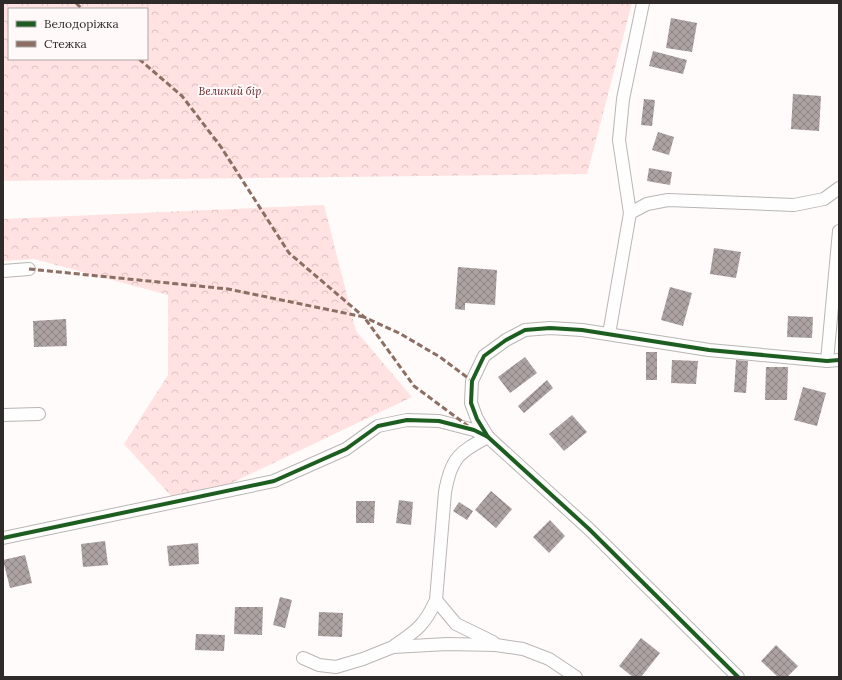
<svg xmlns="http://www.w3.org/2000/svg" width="842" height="680" font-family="Lora,serif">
	<defs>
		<pattern id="forest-crowns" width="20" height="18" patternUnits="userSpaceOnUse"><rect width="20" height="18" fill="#ffe2e1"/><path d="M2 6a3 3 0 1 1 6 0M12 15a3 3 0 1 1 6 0" fill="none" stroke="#dbc2c1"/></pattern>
		<pattern id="building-cross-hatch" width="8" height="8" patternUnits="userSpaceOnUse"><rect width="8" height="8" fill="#aba2a1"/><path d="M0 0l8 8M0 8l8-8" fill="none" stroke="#8c8483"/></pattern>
	</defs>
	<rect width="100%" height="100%" fill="#fefbfa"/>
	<g fill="url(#forest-crowns)" fill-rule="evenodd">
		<path d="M 3,3 L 632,3 L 587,174 L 3,181 ZM 9,9 L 147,9 L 147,59 L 9,59 Z"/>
		<path d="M 324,205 L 356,331 L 412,397 L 181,507 L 124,444 L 168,375 L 168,295 L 34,259 L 3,261 L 3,219 Z"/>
	</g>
	<g fill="url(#building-cross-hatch)">
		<path d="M 671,18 L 697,23 L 692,52 L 666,48 Z"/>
		<path d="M 653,51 L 687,60 L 683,74 L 649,66 Z"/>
		<path d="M 793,94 L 821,96 L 819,131 L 791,129 Z"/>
		<path d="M 644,99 L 655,100 L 652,126 L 641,125 Z"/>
		<path d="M 658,132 L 674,137 L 669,155 L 652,150 Z"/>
		<path d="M 649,168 L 672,172 L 670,185 L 647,181 Z"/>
		<path d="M 714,248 L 741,252 L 736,278 L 710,274 Z"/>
		<path d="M 458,267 L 497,270 L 495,305 L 465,303 L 465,310 L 455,309 Z"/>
		<path d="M 670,287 L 692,293 L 683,326 L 661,320 Z"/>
		<path d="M 788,316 L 813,317 L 812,338 L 787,337 Z"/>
		<path d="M 66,319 L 67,346 L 34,347 L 33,321 Z"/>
		<rect x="646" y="352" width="11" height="28"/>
		<path d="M 525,357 L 537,373 L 510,393 L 498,377 Z"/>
		<path d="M 672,360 L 698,361 L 696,384 L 671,383 Z"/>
		<path d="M 736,360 L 748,361 L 746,393 L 734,392 Z"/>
		<path d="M 766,367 L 788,367 L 787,400 L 765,400 Z"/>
		<path d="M 547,380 L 553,388 L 524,413 L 518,406 Z"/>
		<path d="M 803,387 L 826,393 L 817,426 L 794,420 Z"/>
		<path d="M 572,415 L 587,432 L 564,451 L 549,434 Z"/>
		<path d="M 491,491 L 512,509 L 496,528 L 475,510 Z"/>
		<path d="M 399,500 L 413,502 L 411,525 L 396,523 Z"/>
		<path d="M 356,501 L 375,501 L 374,523 L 356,523 Z"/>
		<path d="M 459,502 L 473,511 L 467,520 L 453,511 Z"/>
		<path d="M 550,520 L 565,536 L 549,553 L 533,537 Z"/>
		<path d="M 105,541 L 108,565 L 83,567 L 81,544 Z"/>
		<path d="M 198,543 L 199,564 L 169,566 L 167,546 Z"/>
		<path d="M 25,555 L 32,583 L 10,588 L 3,560 Z"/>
		<path d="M 280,597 L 292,600 L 285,628 L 273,625 Z"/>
		<path d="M 235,607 L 263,607 L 262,635 L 234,634 Z"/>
		<path d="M 319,612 L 343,613 L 342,637 L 318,636 Z"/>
		<path d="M 196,634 L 225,635 L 224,651 L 195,650 Z"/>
		<path d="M 641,638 L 660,653 L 641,677 L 633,677 L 619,666 Z"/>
		<path d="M 776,645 L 798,666 L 787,677 L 778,677 L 761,661 Z"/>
	</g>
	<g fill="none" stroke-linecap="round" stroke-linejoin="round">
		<defs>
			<g id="street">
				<path d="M 630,213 L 619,140 L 623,99 L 643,3"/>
				<path d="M 3,271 L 29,269"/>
				<path d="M 609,334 L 630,213 L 647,204 L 668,200 L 794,205 L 824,199 L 839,188"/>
				<path d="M 827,361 L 839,231"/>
				<path d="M 3,415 L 39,414"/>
				<path d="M 3,538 L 274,481 L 346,449 L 378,426 L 407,420 L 439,421 L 474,430 L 488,437"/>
				<path d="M 436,600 L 456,624 L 493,642"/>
				<path d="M 394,646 C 416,631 425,625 436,600 L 445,492 C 451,458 459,452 488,437"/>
				<path d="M 303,658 L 319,665 L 336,667 L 363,659 L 393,647 L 447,644 L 496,645 L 523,649 L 549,659 L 576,677"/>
				<path d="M 738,677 L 589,529 L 488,437 L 477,419 L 471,403 L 472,381 L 484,356 L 506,340 L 525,330 L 550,328 L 582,330 L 709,350 L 827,361 L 839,360"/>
			</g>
		</defs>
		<use href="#street" stroke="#b9b6b5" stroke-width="14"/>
		<use href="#street" stroke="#fffefe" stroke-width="12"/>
		<g stroke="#8d6e63" stroke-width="3" stroke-dasharray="6 3" stroke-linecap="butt">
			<path d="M 76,3 L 82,9"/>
			<path d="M 139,59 L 182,96 L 221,147 L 289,253 L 364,317 L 399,333 L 440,357 L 472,381"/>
			<path d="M 29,269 L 228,289 L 364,317 L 414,386 L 468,426"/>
		</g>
		<defs>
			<g id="cycleway">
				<path d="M 3,538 L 274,481 L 346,449 L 378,426 L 407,420 L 439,421 L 474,430 L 488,437"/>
				<path d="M 738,677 L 589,529 L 488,437 L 477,419 L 471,403 L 472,381 L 484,356 L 506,340 L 525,330 L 550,328 L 582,330 L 709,350 L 827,361 L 839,360"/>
			</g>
		</defs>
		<use href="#cycleway" stroke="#fffaf9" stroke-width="6"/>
		<use href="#cycleway" stroke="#1b5e20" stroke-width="4"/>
	</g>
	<g text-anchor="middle" stroke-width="4" stroke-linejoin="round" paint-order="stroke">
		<g font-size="11" font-style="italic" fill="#64272b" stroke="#fffaf9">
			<text x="230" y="95">Великий бір</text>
		</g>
	</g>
	<rect width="842" height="680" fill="none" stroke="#302b2b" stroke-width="8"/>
	<rect x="8" y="8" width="140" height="52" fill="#fffaf9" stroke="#aca7a7"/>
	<rect x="16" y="21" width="20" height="6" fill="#1b5e20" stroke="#aca7a7"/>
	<text x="44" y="28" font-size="12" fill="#302b2b">Велодоріжка</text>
	<rect x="16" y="41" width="20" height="6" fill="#8d6e63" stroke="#aca7a7"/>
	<text x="44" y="48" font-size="12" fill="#302b2b">Стежка</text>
</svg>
